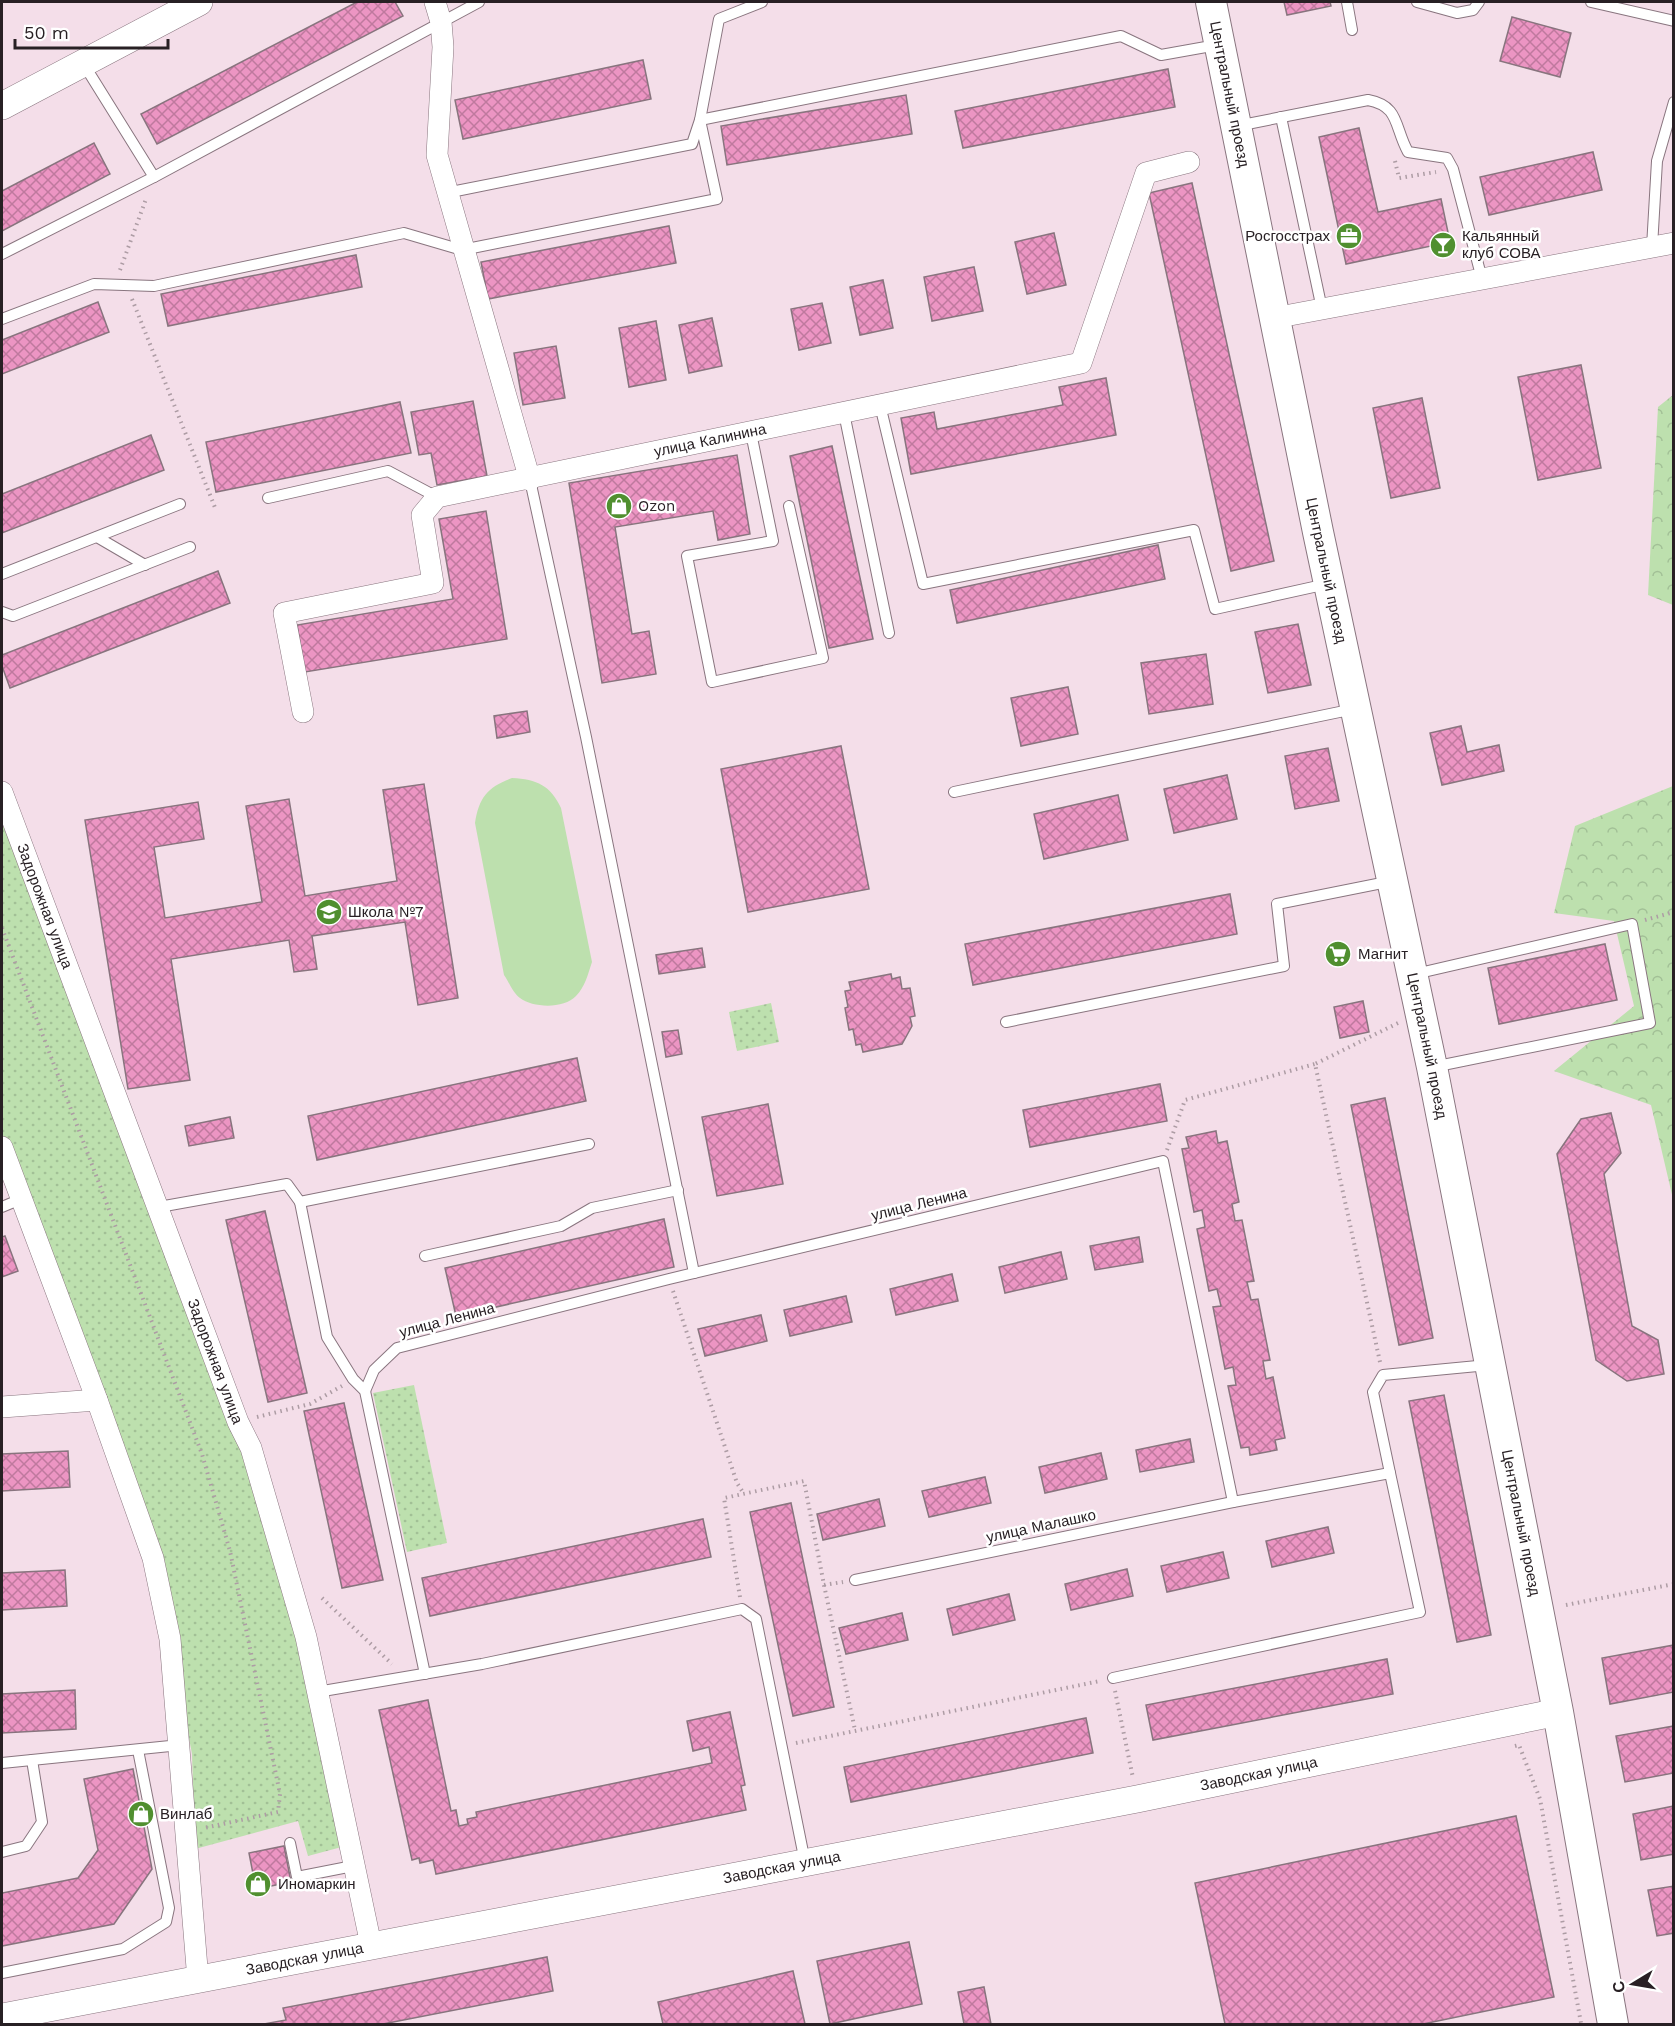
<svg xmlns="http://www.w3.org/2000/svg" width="1675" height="2026" font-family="'Work Sans',sans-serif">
	<defs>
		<pattern id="forest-crowns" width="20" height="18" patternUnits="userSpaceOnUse" patternTransform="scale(1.5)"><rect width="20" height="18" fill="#bde0ae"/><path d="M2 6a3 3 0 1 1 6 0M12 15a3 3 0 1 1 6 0" fill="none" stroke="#a2c096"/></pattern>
		<pattern id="park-dots" width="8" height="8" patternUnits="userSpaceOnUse" patternTransform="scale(1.5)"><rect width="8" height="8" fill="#bde0ae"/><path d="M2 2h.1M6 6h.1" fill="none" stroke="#a2c096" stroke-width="1.8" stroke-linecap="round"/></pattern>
		<pattern id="building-cross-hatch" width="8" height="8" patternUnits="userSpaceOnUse" patternTransform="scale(1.5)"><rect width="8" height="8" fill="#ec95c3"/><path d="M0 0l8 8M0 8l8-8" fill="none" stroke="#bf799e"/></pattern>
	</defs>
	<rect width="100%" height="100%" fill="#f4dee9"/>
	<path fill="#bde0ae" d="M 512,778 C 537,779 551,786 561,808 L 592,962 C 588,974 585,987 576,996 C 564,1009 533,1008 520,998 C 513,993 509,982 504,975 L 475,823 C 479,797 488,787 512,778 Z"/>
	<g fill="url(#forest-crowns)">
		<path d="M 1673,395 L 1673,605 L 1648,595 L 1658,407 Z"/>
		<path d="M 1673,786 L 1673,1199 L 1651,1105 L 1554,1071 L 1634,1006 L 1614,921 L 1554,913 L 1575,826 Z"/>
	</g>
	<g fill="url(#park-dots)">
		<path d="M 2,782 L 251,1448 L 349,1845 L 308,1856 L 298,1821 L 195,1849 L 192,1754 L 170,1639 L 2,1147 Z"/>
		<path d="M 771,1003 L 779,1042 L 737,1051 L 729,1012 Z"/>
		<path d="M 414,1385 L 447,1543 L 407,1552 L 373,1393 Z"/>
	</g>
	<g fill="url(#building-cross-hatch)" stroke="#88747e" stroke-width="1.5">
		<path d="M 357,2 L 395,2 L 403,16 L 157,144 L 141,114 Z"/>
		<path d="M 1284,2 L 1330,2 L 1331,6 L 1287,15 Z"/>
		<path d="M 1512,17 L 1571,33 L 1560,77 L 1500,61 Z"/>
		<path d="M 643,60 L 651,99 L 463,139 L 455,100 Z"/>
		<path d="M 1168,69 L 1175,107 L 963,148 L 955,111 Z"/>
		<path d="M 906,95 L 912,134 L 727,165 L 721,126 Z"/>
		<path d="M 1359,128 L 1378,212 L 1441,199 L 1450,242 L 1346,264 L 1319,137 Z"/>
		<path d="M 94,143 L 110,174 L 2,231 L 2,191 Z"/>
		<path d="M 1593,152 L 1602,190 L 1489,215 L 1480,177 Z"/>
		<path d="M 1192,183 L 1274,561 L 1231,571 L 1149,193 Z"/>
		<path d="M 669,226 L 676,263 L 488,299 L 481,262 Z"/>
		<path d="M 1054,233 L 1066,285 L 1027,294 L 1015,242 Z"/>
		<path d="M 356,255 L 362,287 L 168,326 L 161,294 Z"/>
		<path d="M 974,267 L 983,311 L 932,321 L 924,277 Z"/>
		<path d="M 883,280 L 893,328 L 860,335 L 850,287 Z"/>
		<path d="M 98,302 L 109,332 L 2,374 L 2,340 Z"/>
		<path d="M 822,303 L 831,343 L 799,350 L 791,309 Z"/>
		<path d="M 712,318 L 722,366 L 689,373 L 679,325 Z"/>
		<path d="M 656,321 L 666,380 L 629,387 L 619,328 Z"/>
		<path d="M 556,346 L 565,398 L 523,405 L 514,353 Z"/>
		<path d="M 1581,365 L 1601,468 L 1538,480 L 1518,377 Z"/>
		<path d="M 1106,378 L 1116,435 L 911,474 L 901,418 L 934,412 L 937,429 L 1063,405 L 1059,387 Z"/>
		<path d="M 1422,398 L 1440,488 L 1391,498 L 1373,408 Z"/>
		<path d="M 473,401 L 487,476 L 437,485 L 431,453 L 419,455 L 411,412 Z"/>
		<path d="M 400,402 L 411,453 L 216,492 L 206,442 Z"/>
		<path d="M 151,435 L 164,470 L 2,533 L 2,494 Z"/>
		<path d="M 832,446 L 873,639 L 829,648 L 790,456 Z"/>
		<path d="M 737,455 L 750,534 L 718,540 L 713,511 L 615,527 L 632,634 L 649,631 L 656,674 L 602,683 L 569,483 Z"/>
		<path d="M 486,511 L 507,639 L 305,672 L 297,625 L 453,599 L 439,519 Z"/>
		<path d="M 1158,545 L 1165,579 L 957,623 L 950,590 Z"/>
		<path d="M 218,571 L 230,603 L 10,688 L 2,666 L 2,655 Z"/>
		<path d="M 1298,624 L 1311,685 L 1268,693 L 1255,632 Z"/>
		<path d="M 1206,654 L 1213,704 L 1149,714 L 1141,663 Z"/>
		<path d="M 1068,687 L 1078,734 L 1021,746 L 1011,698 Z"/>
		<path d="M 527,711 L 530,732 L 497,738 L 494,716 Z"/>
		<path d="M 1461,726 L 1467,752 L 1499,745 L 1504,771 L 1442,785 L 1430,733 Z"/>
		<path d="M 841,746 L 869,889 L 748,912 L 721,769 Z"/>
		<path d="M 1328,748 L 1339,801 L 1295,809 L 1285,756 Z"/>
		<path d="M 1227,775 L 1237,819 L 1174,833 L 1164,789 Z"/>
		<path d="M 424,784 L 458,998 L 418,1005 L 405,922 L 312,936 L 317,969 L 294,972 L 289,940 L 171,959 L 190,1080 L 128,1089 L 85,820 L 198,802 L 204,839 L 154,847 L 165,918 L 262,902 L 246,806 L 289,799 L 305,896 L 397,881 L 383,790 Z"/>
		<path d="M 1118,795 L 1128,840 L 1044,859 L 1034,814 Z"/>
		<path d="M 1230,894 L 1237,934 L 973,985 L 965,944 Z"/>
		<path d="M 1605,944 L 1617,1000 L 1499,1024 L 1488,968 Z"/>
		<path d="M 702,948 L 705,967 L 659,974 L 656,955 Z"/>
		<path d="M 891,974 L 892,979 L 900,977 L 902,989 L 910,988 L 915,1016 L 910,1017 L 912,1026 L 902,1044 L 863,1052 L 861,1044 L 856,1045 L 853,1029 L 849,1030 L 845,1008 L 848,1007 L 845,991 L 851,990 L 849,982 Z"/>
		<path d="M 1363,1001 L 1369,1032 L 1340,1038 L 1334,1007 Z"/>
		<path d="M 678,1030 L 682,1054 L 666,1057 L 662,1032 Z"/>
		<path d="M 577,1058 L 586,1101 L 317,1160 L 308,1116 Z"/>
		<path d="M 1160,1084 L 1167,1121 L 1030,1147 L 1023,1110 Z"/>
		<path d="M 1385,1098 L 1433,1338 L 1399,1345 L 1351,1105 Z"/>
		<path d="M 768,1104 L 783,1184 L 717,1196 L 702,1117 Z"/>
		<path d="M 1611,1113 L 1621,1153 L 1604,1174 L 1632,1326 L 1658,1340 L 1664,1374 L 1627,1381 L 1596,1360 L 1557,1154 L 1581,1119 Z"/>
		<path d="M 230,1117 L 234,1138 L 189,1146 L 185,1126 Z"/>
		<path d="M 1216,1131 L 1218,1143 L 1227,1141 L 1239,1202 L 1232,1204 L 1235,1221 L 1242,1220 L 1254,1281 L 1247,1282 L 1251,1300 L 1258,1299 L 1270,1360 L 1263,1361 L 1266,1379 L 1273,1377 L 1285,1438 L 1275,1440 L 1277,1450 L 1250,1455 L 1249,1447 L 1241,1448 L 1228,1386 L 1236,1385 L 1233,1367 L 1225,1369 L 1213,1307 L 1221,1306 L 1217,1289 L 1209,1291 L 1197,1229 L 1205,1227 L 1202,1210 L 1194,1212 L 1182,1149 L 1189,1148 L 1186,1137 Z"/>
		<path d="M 265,1211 L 307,1393 L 268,1402 L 226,1220 Z"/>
		<path d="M 664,1219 L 674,1267 L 456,1316 L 445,1268 Z"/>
		<path d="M 5,1236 L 18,1271 L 2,1277 L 2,1237 Z"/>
		<path d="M 1139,1237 L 1143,1262 L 1095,1270 L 1090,1246 Z"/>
		<path d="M 1061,1252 L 1067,1279 L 1005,1293 L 999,1267 Z"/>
		<path d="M 952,1274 L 958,1301 L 896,1315 L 890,1289 Z"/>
		<path d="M 846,1296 L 852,1322 L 790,1336 L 784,1310 Z"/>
		<path d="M 761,1315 L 767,1341 L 705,1356 L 698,1329 Z"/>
		<path d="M 1444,1395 L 1491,1635 L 1457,1642 L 1409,1401 Z"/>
		<path d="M 344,1403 L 383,1580 L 342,1588 L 304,1411 Z"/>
		<path d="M 1190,1439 L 1194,1462 L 1140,1472 L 1136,1450 Z"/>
		<path d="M 68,1451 L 70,1487 L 2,1491 L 2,1454 Z"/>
		<path d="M 1101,1453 L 1107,1479 L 1045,1493 L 1039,1467 Z"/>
		<path d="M 985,1477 L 991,1503 L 929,1517 L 922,1491 Z"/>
		<path d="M 879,1499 L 885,1526 L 823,1540 L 817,1514 Z"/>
		<path d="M 791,1503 L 834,1707 L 793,1716 L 750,1512 Z"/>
		<path d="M 703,1519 L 711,1557 L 430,1616 L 422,1578 Z"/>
		<path d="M 1328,1527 L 1334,1553 L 1272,1567 L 1266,1541 Z"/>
		<path d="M 1223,1552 L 1229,1578 L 1167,1592 L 1161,1566 Z"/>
		<path d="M 1127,1569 L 1133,1596 L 1071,1610 L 1065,1584 Z"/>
		<path d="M 65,1570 L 67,1606 L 2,1610 L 2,1573 Z"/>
		<path d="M 1009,1594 L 1015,1620 L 953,1635 L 947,1609 Z"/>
		<path d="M 902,1613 L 908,1640 L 846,1654 L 839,1628 Z"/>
		<path d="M 1674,1645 L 1674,1692 L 1610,1704 L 1602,1658 Z"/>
		<path d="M 1387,1659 L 1393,1694 L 1153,1740 L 1146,1705 Z"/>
		<path d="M 75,1690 L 76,1729 L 2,1733 L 2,1694 Z"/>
		<path d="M 428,1700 L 451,1811 L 456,1810 L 459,1826 L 468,1824 L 467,1819 L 477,1817 L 476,1812 L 712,1763 L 709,1747 L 693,1751 L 687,1721 L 730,1712 L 745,1785 L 741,1786 L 746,1810 L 436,1874 L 433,1860 L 420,1863 L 419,1858 L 412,1860 L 379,1710 Z"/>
		<path d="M 1086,1718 L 1093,1753 L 851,1802 L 844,1767 Z"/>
		<path d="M 1674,1726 L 1674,1773 L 1625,1782 L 1616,1736 Z"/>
		<path d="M 133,1769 L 152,1869 L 114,1924 L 2,1946 L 2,1893 L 78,1878 L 98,1850 L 84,1779 Z"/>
		<path d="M 1674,1806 L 1674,1854 L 1641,1860 L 1633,1814 Z"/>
		<path d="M 1516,1816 L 1554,1997 L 1423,2024 L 1225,2024 L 1195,1883 Z"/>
		<path d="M 284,1846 L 291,1882 L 256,1889 L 249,1853 Z"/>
		<path d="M 1674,1886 L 1674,1933 L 1657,1936 L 1648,1890 Z"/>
		<path d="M 909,1942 L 922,2004 L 830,2024 L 817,1961 Z"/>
		<path d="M 547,1957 L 553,1991 L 383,2024 L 264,2024 L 286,2020 L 283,2008 Z"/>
		<path d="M 793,1971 L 805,2024 L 663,2024 L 658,2002 Z"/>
		<path d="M 984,1987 L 991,2024 L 964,2024 L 958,1992 Z"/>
	</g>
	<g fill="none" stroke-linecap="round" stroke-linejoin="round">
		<defs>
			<g id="service">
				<path d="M 1347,2 L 1352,30"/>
				<path d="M 1417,2 L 1457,13 L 1473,10 L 1479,2"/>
				<path d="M 1591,2 L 1674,21"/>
				<path d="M 83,63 L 154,177"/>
				<path d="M 1281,117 L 1322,309"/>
				<path d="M 1237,126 L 1368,100 C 1400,106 1394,127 1408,152 L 1447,158 L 1453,169 L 1482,279"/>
				<path d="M 446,193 L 692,144 L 700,120 L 719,19 L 762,2"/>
				<path d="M 1652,247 L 1657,161 L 1674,102"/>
				<path d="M 2,254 L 154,177 L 479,2"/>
				<path d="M 2,319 L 94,284 L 154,286 L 404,233 L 462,250 L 717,199 L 700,120 L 1121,36 L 1161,55 L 1217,45"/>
				<path d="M 880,405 L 923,584 L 1194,530 L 1215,609 L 1327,584"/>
				<path d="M 844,413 L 889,633"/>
				<path d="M 751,433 L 773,541 L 687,556 L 712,682 L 823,658 L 789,506"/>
				<path d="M 530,480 L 586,737 L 694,1273"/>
				<path d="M 268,498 L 388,471 L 437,497"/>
				<path d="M 97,537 L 145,565"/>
				<path d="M 2,574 L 180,504"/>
				<path d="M 2,612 L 13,616 L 190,547"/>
				<path d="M 954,792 L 1354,709"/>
				<path d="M 1415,974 L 1632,924 L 1650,1023 L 1433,1067"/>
				<path d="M 1006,1022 L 1284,966 L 1277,904 L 1392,881"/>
				<path d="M 300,1202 L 327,1337 L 353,1379 L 365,1391 L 425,1674"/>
				<path d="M 2,1207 L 21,1199"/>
				<path d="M 159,1207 L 287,1184 L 300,1202 L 589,1144"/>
				<path d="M 425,1256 L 561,1226 L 592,1208 L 678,1190"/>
				<path d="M 365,1391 L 374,1370 L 397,1348 L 669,1279 L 1163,1161 L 1233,1502"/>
				<path d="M 855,1580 L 1233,1502 L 1390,1473 L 1373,1392 L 1383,1375 L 1488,1365"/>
				<path d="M 1113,1678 L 1420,1612 L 1390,1473"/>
				<path d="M 317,1692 L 482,1664 L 742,1609 L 756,1619 L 805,1862"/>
				<path d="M 2,1763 L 180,1745"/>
				<path d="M 290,1843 L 297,1877 L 353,1866"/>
				<path d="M 2,1852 L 26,1846 L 42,1822 L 32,1760"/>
				<path d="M 2,1973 L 123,1949 L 166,1922 L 169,1908 L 138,1750"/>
			</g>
			<g id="minor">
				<path d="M 435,2 L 441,22 L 443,47 L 437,155 L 530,480"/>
				<path d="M 1274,318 L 1674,243"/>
				<path id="s1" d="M 303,712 L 284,613 L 433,583 L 422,515 L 437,497 L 1081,363 L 1146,173 L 1189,162"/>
				<path id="s2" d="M 2,792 L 238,1422 L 251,1448 L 306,1637 L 371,1945"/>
				<path d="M 2,1147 L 97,1400 L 153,1558 L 170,1639 L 198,1980"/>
				<path d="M 2,1407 L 97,1400"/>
			</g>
			<g id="tertiary">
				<path d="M 2,106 L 199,2"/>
				<path id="s3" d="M 2,2017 L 1137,1799 L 1558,1712"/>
			</g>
			<g id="secondary">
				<path id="s4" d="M 1211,2 L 1318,532 L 1432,1067 L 1558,1712 L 1613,2024"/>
			</g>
		</defs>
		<use href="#service" stroke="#89757f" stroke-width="12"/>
		<use href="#minor" stroke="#89757f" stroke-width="22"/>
		<use href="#tertiary" stroke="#89757f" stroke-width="28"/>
		<use href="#secondary" stroke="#89757f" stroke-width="32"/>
		<g stroke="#ad9ca4" stroke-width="4" stroke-dasharray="1.5 4.5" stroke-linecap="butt">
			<path d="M 1395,161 L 1399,178 L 1436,172"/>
			<path d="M 120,270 L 146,199"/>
			<path d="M 132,299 L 216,510"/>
			<path d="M 1645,920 L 1674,912"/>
			<path d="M 2,928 L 202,1454 L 230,1551 L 280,1794 L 278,1812 L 204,1828"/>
			<path d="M 1167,1150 L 1185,1100 L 1315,1064"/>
			<path d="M 673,1291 L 737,1483 L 744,1494"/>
			<path d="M 1380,1362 L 1315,1064 L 1398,1023"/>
			<path d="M 257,1417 L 310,1404 L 342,1386"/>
			<path d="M 824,1585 L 855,1730"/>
			<path d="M 740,1597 L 724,1498 L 804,1481 L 824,1585 L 843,1582"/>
			<path d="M 322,1598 L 392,1664"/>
			<path d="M 1566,1605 L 1674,1584"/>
			<path d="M 1115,1691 L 1133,1778"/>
			<path d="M 796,1743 L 1100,1681"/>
			<path d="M 1515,1746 L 1519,1745 L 1540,1799 L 1581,2023"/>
		</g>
		<use href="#service" stroke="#fff" stroke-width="10"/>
		<use href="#minor" stroke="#fff" stroke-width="21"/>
		<use href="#tertiary" stroke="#fff" stroke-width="27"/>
		<use href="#secondary" stroke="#fff" stroke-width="30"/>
	</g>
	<defs>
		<symbol id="office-disc" viewBox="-11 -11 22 22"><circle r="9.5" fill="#508f2f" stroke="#fff"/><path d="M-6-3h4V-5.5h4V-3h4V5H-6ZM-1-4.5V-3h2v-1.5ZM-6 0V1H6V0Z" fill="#fff"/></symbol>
		<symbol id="bar-disc" viewBox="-11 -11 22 22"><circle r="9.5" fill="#508f2f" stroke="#fff"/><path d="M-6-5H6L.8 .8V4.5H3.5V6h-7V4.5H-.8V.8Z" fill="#fff"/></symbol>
		<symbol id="shop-disc" viewBox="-11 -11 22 22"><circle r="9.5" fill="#508f2f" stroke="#fff"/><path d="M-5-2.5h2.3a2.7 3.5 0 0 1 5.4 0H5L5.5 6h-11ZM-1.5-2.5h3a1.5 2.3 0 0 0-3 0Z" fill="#fff"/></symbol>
		<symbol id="school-disc" viewBox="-11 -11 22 22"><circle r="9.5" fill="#508f2f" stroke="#fff"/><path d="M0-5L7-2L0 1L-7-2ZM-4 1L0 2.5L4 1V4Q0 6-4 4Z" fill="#fff"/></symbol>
		<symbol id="supermarket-disc" viewBox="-11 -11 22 22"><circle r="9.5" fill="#508f2f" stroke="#fff"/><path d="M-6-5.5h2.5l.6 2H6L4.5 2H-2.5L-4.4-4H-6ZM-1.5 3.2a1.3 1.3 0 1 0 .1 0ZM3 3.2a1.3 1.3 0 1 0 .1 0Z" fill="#fff"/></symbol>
	</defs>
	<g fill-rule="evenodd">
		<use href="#office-disc" x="1334" y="221" width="30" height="30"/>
		<use href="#bar-disc" x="1428" y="230" width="30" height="30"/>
		<use href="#shop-disc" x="604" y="491" width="30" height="30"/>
		<use href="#school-disc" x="314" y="897" width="30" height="30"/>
		<use href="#supermarket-disc" x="1323" y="939" width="30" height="30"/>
		<use href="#shop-disc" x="126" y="1799" width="30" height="30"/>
		<use href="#shop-disc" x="243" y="1869" width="30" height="30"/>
	</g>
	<g text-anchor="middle" stroke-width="5" stroke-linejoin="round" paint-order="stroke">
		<g font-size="15" fill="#282024" stroke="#fff">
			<text dy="5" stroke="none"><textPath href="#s4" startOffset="94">Центральный проезд</textPath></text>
			<text dy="5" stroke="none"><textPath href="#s1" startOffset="624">улица Калинина</textPath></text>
			<text dy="5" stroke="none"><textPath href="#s4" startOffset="580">Центральный проезд</textPath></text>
			<text dy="5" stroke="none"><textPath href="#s2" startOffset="122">Задорожная улица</textPath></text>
			<text dy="5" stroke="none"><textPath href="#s4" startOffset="1066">Центральный проезд</textPath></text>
			<text transform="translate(919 1204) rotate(-14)" y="5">улица Ленина</text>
			<text transform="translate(447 1320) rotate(-15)" y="5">улица Ленина</text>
			<text dy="5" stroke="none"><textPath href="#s2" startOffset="608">Задорожная улица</textPath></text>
			<text dy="5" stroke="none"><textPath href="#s4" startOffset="1552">Центральный проезд</textPath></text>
			<text transform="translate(1041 1526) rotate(-12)" y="5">улица Малашко</text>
			<text dy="5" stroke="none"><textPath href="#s3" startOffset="1280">Заводская улица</textPath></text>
			<text dy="5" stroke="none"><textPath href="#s3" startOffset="794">Заводская улица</textPath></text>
			<text dy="5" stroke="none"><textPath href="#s3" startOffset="308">Заводская улица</textPath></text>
		</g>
		<g font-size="15" fill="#282024" stroke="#fff" text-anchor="start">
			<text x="1330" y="241" text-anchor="end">Росгосстрах</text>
			<text x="1462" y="241">Кальянный<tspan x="1462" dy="17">клуб СОВА</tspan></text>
			<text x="638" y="511">Ozon</text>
			<text x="348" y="917">Школа №7</text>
			<text x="1358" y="959">Магнит</text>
			<text x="160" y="1819">Винлаб</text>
			<text x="278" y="1889">Иномаркин</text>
		</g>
	</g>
	<rect width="1675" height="2026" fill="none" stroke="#282024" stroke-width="6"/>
	<g transform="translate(1633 1984) rotate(259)" stroke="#ffffff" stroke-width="4.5" paint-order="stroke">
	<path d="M0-4.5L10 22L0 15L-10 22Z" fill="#282024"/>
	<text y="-9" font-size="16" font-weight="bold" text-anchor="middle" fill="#282024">С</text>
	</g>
	<path d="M15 39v9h153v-9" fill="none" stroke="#282024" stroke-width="3"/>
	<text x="24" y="39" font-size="18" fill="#282024" stroke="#ffffff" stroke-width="4.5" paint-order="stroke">50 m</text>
</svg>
